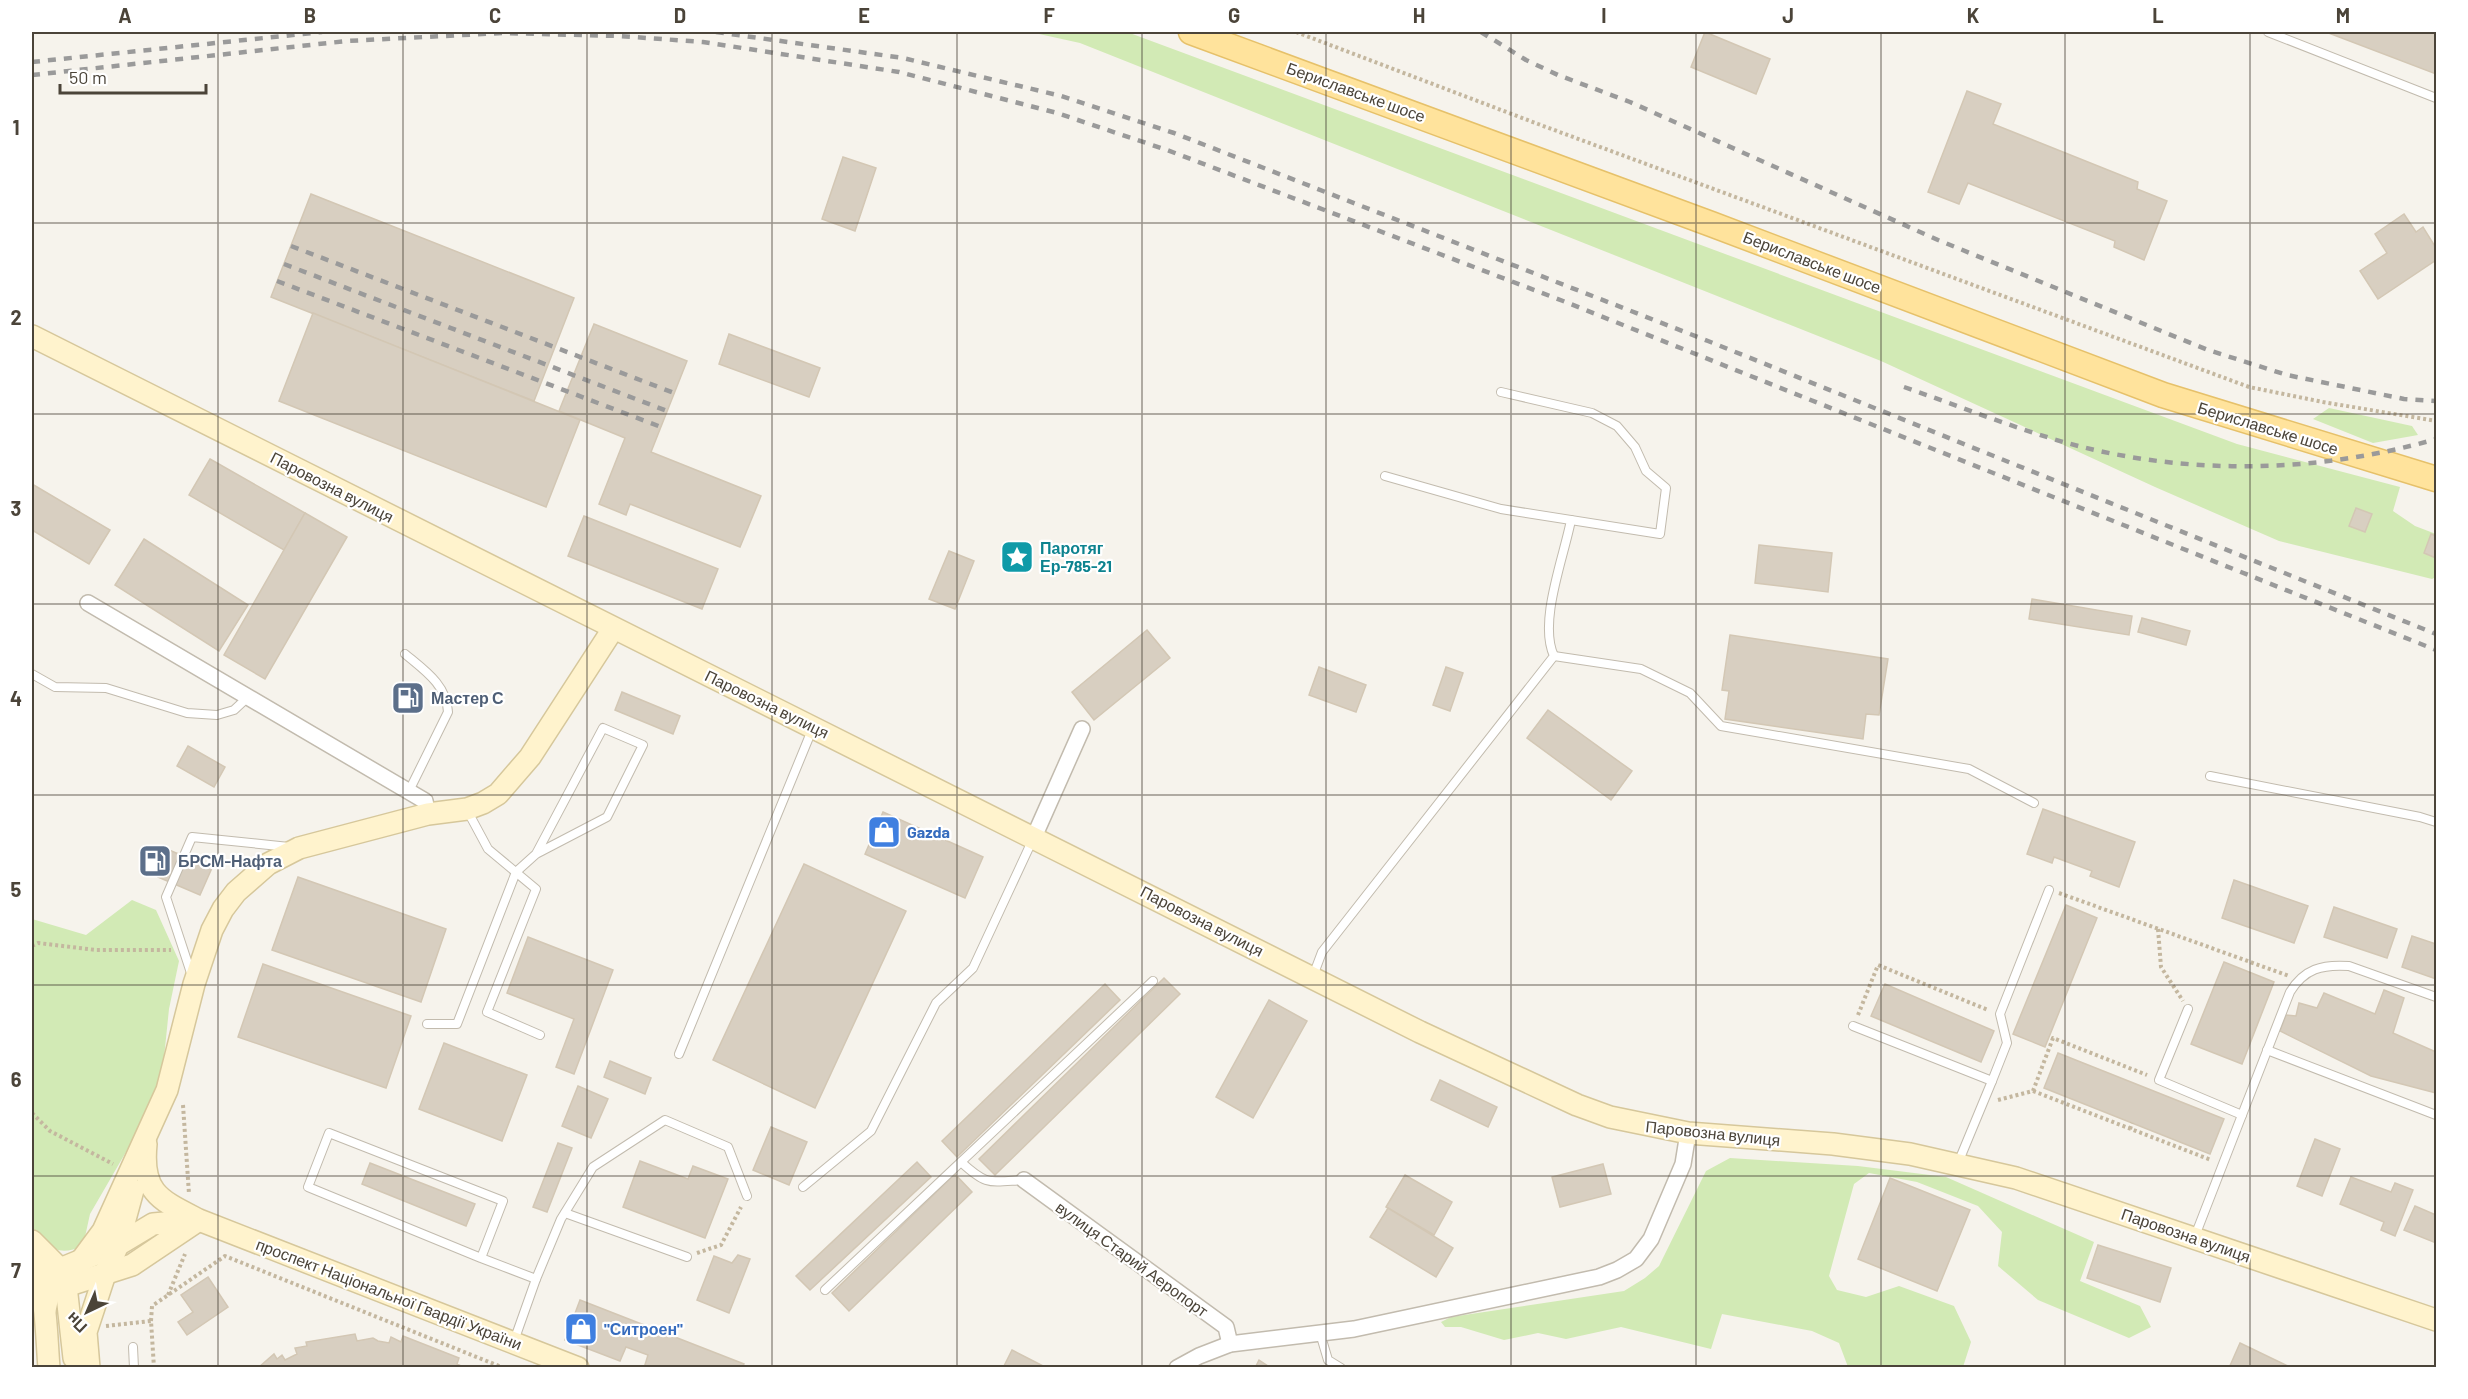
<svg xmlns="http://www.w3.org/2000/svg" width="2468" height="1399" font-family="Barlow,sans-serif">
	<rect width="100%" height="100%" fill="#f6f3ec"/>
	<g fill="#d2eab5">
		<path d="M 1030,32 L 1127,32 L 2237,444 L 2400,487 L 2393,511 L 2415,526 L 2436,534 L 2436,577 L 2432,579 L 2279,541 L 2155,487 L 1881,361 L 1080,43 Z"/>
		<path d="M 2329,408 L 2412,426 L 2418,435 L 2373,443 L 2313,419 Z"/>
		<path d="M 132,900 L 156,910 L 179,961 L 169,1009 L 162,1077 L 141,1126 L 90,1214 L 83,1246 C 58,1257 46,1248 32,1226 L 32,919 L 86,935 Z"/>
		<path d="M 1730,1158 L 1858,1166 L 1946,1177 L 2094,1242 L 2080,1281 L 2140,1306 L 2151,1327 L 2129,1338 L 2038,1300 L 1998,1266 L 2002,1232 L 1978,1206 L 1917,1182 L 1869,1173 L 1854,1184 L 1829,1276 L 1837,1290 L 1866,1297 L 1899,1286 L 1954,1306 L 1971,1342 L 1963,1367 L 1848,1367 L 1839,1343 L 1812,1331 L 1722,1314 L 1711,1349 L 1621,1327 L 1566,1339 L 1538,1333 L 1504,1340 L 1461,1327 L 1445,1327 L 1441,1322 L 1451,1317 L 1624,1291 L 1645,1278 L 1659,1266 L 1706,1171 Z"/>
	</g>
	<g fill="#d8cfc1" stroke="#d3c7b4" stroke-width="1.5">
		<path d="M 1705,32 L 1770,59 L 1756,94 L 1691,67 Z"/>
		<path d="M 2326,32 L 2436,32 L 2436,74 Z"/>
		<path d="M 1967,91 L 2001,104 L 1993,124 L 2138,182 L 2137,189 L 2167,201 L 2144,260 L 2114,247 L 2115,241 L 1968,183 L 1959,204 L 1928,192 Z"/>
		<path d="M 843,157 L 876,168 L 855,231 L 822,219 Z"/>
		<path d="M 311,194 L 574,298 L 534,401 L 271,297 Z"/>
		<path d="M 2404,214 L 2416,232 L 2423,227 L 2436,248 L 2436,260 L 2378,299 L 2360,271 L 2387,253 L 2375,234 Z"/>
		<path d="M 313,313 L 580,420 L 546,507 L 279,401 Z"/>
		<path d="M 594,324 L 687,361 L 651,452 L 761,496 L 740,547 L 630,504 L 626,515 L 599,504 L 625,438 L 559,411 Z"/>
		<path d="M 729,334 L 820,368 L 809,397 L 719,364 Z"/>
		<path d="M 210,459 L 305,513 L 284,550 L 189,495 Z"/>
		<path d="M 32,484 L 110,530 L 89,564 L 32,530 Z"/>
		<path d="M 2356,508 L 2372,514 L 2365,532 L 2349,526 Z"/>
		<path d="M 305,513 L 347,537 L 265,679 L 224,655 Z"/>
		<path d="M 584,516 L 718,569 L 702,609 L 568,556 Z"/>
		<path d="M 2431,534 L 2436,536 L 2436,558 L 2424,553 Z"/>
		<path d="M 144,539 L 248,605 L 219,651 L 115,585 Z"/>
		<path d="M 1759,545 L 1832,553 L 1828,592 L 1755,583 Z"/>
		<path d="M 949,551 L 974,561 L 955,609 L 929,599 Z"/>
		<path d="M 2032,599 L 2132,616 L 2129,635 L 2029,619 Z"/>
		<path d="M 2142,618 L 2190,631 L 2186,645 L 2138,632 Z"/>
		<path d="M 1147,630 L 1170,658 L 1094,720 L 1072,692 Z"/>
		<path d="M 1730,635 L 1888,659 L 1879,715 L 1866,714 L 1863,739 L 1725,719 L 1729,691 L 1722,690 Z"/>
		<path d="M 1319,667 L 1366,685 L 1356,712 L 1309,695 Z"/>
		<path d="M 1446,667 L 1463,673 L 1450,711 L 1433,705 Z"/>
		<path d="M 622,692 L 680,716 L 673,734 L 615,710 Z"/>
		<path d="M 1548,710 L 1632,771 L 1611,800 L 1527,738 Z"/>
		<path d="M 188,746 L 225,767 L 214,787 L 177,766 Z"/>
		<path d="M 2043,809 L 2135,842 L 2119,887 L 2090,876 L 2092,871 L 2054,857 L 2052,863 L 2027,854 Z"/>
		<path d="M 883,812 L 983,857 L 965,898 L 865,854 Z"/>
		<path d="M 151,849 L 167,856 L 159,873 L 143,866 Z"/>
		<path d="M 169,850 L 212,868 L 200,895 L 158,877 Z"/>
		<path d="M 804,864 L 906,911 L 815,1108 L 713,1060 Z"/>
		<path d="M 298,877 L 446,929 L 421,1002 L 272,950 Z"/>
		<path d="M 2234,880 L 2308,906 L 2294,943 L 2222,918 Z"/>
		<path d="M 2066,905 L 2097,918 L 2045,1047 L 2013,1034 Z"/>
		<path d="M 2334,907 L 2397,929 L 2387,958 L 2324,937 Z"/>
		<path d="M 2412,936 L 2436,944 L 2436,979 L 2402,967 Z"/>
		<path d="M 528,937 L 613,970 L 574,1074 L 556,1067 L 574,1019 L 507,993 Z"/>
		<path d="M 2224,962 L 2274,982 L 2242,1064 L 2191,1044 Z"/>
		<path d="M 263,964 L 411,1016 L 386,1088 L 238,1037 Z"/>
		<path d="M 1164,978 L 1180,994 L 995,1175 L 979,1159 Z"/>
		<path d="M 1105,984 L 1120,1000 L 957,1157 L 942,1141 Z"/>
		<path d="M 1885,984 L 1994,1031 L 1981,1062 L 1871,1016 Z"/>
		<path d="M 2384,990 L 2404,998 L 2393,1033 L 2436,1052 L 2436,1093 L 2371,1076 L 2280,1031 L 2286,1015 L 2296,1016 L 2299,1003 L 2317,1008 L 2324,993 L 2375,1014 Z"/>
		<path d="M 1269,1000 L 1307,1021 L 1253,1118 L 1216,1097 Z"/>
		<path d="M 444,1043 L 527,1075 L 502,1141 L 419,1109 Z"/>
		<path d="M 2058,1053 L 2224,1119 L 2210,1154 L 2044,1088 Z"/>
		<path d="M 610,1061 L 651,1078 L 645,1094 L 604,1077 Z"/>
		<path d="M 1440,1080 L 1497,1107 L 1488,1127 L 1431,1100 Z"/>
		<path d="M 578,1086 L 608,1099 L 591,1138 L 562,1126 Z"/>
		<path d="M 771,1127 L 807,1142 L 789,1185 L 753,1170 Z"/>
		<path d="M 2315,1139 L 2340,1149 L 2322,1196 L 2297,1186 Z"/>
		<path d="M 558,1143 L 572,1148 L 547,1212 L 533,1207 Z"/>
		<path d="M 640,1161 L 688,1179 L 693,1166 L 728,1179 L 705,1238 L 623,1207 Z"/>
		<path d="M 917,1162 L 931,1177 L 810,1290 L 796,1276 Z"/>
		<path d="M 370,1163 L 475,1204 L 466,1226 L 362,1184 Z"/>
		<path d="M 1603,1164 L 1611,1194 L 1560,1207 L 1552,1177 Z"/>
		<path d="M 955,1174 L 972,1192 L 849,1311 L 832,1293 Z"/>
		<path d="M 1405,1175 L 1452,1202 L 1434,1235 L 1386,1207 Z"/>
		<path d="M 2351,1177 L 2391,1192 L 2395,1183 L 2413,1190 L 2395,1236 L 2381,1230 L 2384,1222 L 2340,1204 Z"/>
		<path d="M 1890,1178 L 1970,1210 L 1937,1291 L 1858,1259 Z"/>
		<path d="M 2415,1206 L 2436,1215 L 2436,1243 L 2404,1230 Z"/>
		<path d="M 1388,1208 L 1453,1248 L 1436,1277 L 1370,1237 Z"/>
		<path d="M 2098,1245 L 2171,1268 L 2160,1302 L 2087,1278 Z"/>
		<path d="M 738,1255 L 750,1259 L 729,1313 L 697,1300 L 714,1256 L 732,1263 Z"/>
		<path d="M 208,1277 L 228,1307 L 187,1335 L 178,1322 L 193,1312 L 181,1295 Z"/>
		<path d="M 580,1300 L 744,1364 L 742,1368 L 644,1368 L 648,1355 L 626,1347 L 620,1361 L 565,1340 Z"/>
		<path d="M 355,1334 L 357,1341 L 373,1338 L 378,1341 L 389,1343 L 391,1337 L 401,1342 L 403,1336 L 459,1358 L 457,1364 L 465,1368 L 258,1368 L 274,1354 L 277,1359 L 282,1355 L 285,1360 L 297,1354 L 295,1348 L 307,1346 L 306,1342 Z"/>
		<path d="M 2240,1343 L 2292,1368 L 2229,1368 Z"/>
		<path d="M 1012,1350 L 1047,1368 L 1003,1368 Z"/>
		<path d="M 1259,1360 L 1271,1368 L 1255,1368 Z"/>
	</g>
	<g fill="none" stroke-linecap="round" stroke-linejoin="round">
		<defs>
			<g id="lane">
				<path d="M 2268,32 L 2436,98"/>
				<path d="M 1385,476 L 1501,509 L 1660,534 L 1666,488 L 1646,471 L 1635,447 L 1617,426 L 1592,413 L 1501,392"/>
				<path d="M 405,654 C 424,670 447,685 448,712 L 409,791"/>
				<path d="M 1554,656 L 1641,669 L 1690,693 L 1721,726 L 1969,769 L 2034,803"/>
				<path d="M 32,674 L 55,687 L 106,688 L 187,713 L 217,715 L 234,710 L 248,697"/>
				<path d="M 2210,776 L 2420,817 L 2436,822"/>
				<path d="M 467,810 L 488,849 L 536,889 L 487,1012 L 540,1035"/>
				<path d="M 192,976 L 166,897 L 192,837 L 289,847"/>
				<path d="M 1313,976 L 1322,952 L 1554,656 C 1538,622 1564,557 1571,520"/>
				<path d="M 2188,1009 L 2159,1080 L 2242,1115 L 2195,1236"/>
				<path d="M 427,1024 L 457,1024 L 516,872 L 536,854 L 607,817 L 643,745 L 603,728 L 536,854"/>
				<path d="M 1853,1026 L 1992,1081 L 1958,1163"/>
				<path d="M 2267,1050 L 2436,1115"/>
				<path d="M 679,1054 L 812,730"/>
				<path d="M 1992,1081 L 2007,1043 L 2000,1014 L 2049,890"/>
				<path d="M 2242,1115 L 2290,992 C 2304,969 2322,964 2349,966 L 2436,997"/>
				<path d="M 961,1162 C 987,1186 989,1182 1024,1180"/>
				<path d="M 803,1187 L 871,1131 L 936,1003 L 973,968 L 1033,839"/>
				<path d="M 565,1213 L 687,1257"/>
				<path d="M 481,1258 L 503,1201 L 329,1133 L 308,1187 L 481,1258 L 536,1279 L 514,1341"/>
				<path d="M 536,1279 L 561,1219 L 593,1167 L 665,1120 L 728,1147 L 747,1196"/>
				<path d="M 825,1290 L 1153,981"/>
				<path d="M 1320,1333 L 1328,1360 L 1341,1368"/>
				<path d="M 133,1347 L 134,1368"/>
			</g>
			<g id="street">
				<path d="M 88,603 L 425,801 L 428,814"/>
				<path d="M 1034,837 L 1082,729"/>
				<path d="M 1024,1180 L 1226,1327 L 1230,1344"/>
				<path d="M 1177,1368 L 1199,1356 L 1230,1344 L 1354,1329 L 1599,1277 L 1617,1270 L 1636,1259 L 1651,1239 L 1683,1164 L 1688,1133"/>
			</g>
			<g id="secondary">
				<path d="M 32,336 L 1420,1032 L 1577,1105 L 1610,1117 L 1688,1133 L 1833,1144 L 1910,1154 L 2016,1178 L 2436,1320"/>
				<path d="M 146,1144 C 141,1193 160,1200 199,1220 L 578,1368"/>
				<path d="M 32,1241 L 60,1269 L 66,1286 L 74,1358"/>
				<path d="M 32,1260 C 47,1294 46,1331 49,1368"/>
				<path d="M 80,1262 L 103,1231 L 167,1090 L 194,984 L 212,930 L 223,909 L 236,892 L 268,864 L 299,848 L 428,814 L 467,809 L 483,803 L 498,794 L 530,757 L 613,629"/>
				<path d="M 66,1286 L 132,1265 L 196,1222"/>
				<path d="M 45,1310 L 52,1278 L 60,1269 L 118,1245 L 153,1224 L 198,1220"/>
				<path d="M 89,1368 L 86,1332 L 105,1274 L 118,1245 L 133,1190"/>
			</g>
			<path id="primary" d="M 1191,32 L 1711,224 L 2163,395 L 2436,479"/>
		</defs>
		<use href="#lane" stroke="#c2bbae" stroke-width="10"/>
		<use href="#street" stroke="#c2bbae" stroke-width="18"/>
		<use href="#secondary" stroke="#d6c79b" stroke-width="24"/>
		<use href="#primary" stroke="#e6c16a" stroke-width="27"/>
		<g stroke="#c4b79f" stroke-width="4" stroke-dasharray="3 3" stroke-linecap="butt">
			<path d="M 1296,32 L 1538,124 L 2249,387 L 2323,402 L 2436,421"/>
			<path d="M 2059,893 L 2289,976"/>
			<path d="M 2158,929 L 2161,967 L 2183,1001"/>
			<path d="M 32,946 L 38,943 L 96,950 L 171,950"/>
			<path d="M 1858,1015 L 1878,965 L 1988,1010"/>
			<path d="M 2033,1091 L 2211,1160"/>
			<path d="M 1998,1100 L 2033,1091 L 2053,1038 L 2147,1075"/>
			<path d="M 183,1105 L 189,1194"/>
			<path d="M 32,1113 L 50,1131 L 113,1164"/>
			<path d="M 2130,1129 L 2132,1123"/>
			<path d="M 697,1253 L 721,1245 L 741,1207"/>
			<path d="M 168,1295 L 185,1254"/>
			<path d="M 151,1321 L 152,1306 L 225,1256 L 504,1368"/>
			<path d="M 106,1326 L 151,1321 L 154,1368"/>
		</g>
		<use href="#lane" stroke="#fff" stroke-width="8"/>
		<use href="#street" stroke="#fff" stroke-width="15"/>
		<use href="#secondary" stroke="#fff3cd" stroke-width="21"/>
		<use href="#primary" stroke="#ffe39c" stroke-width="24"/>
		<g stroke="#9a9a9a" stroke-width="4.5" stroke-dasharray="8 8" stroke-linecap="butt">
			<path d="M 716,32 L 903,58 L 1061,96 L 1174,133 L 1708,341 L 2436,634"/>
			<path d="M 1481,32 L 1526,60 L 1558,75 L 1630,102 L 1938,240 L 2208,350 L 2287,375 L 2404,399 L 2436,401"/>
			<path d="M 32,62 L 322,32"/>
			<path d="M 32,75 L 347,41 L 502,33 L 619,36 L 703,42 L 899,72 L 1057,113 L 1167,150 L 1563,301 L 2436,650"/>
			<path d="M 291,246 L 674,393"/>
			<path d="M 284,264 L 667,411"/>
			<path d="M 277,281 L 661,427"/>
			<path d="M 1904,387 C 1953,404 2001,423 2050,438 C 2173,476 2313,475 2436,439"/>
		</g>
	</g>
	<path fill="none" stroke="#4b4439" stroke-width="1.5" stroke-opacity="0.55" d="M 218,32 L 218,1368M 403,32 L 403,1368M 587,32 L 587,1368M 772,32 L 772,1368M 957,32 L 957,1368M 1142,32 L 1142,1368M 1326,32 L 1326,1368M 1511,32 L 1511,1368M 1696,32 L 1696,1368M 1881,32 L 1881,1368M 2065,32 L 2065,1368M 2250,32 L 2250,1368M 32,223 L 2436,223M 32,414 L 2436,414M 32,604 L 2436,604M 32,795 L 2436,795M 32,985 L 2436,985M 32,1176 L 2436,1176"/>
	<defs>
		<symbol id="sight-square" viewBox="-11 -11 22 22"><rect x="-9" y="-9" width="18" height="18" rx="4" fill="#0f9aa8" stroke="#fff"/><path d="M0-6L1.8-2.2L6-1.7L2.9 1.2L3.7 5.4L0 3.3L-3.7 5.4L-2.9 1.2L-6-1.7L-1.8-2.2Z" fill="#fff"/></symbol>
		<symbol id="fuel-square" viewBox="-11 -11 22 22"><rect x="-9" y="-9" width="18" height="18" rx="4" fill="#5c6f8a" stroke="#fff"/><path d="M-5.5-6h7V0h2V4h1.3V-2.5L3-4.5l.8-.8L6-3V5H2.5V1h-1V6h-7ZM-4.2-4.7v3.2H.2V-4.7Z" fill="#fff"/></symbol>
		<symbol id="shop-square" viewBox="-11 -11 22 22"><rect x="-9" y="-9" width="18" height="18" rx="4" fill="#3f7fe0" stroke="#fff"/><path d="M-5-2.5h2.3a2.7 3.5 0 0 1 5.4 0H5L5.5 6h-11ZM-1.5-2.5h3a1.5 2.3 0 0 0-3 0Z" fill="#fff"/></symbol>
	</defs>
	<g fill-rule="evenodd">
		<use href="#sight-square" x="998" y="538" width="38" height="38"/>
		<use href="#fuel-square" x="389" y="679" width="38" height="38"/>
		<use href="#shop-square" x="865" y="813" width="38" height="38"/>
		<use href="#fuel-square" x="136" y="842" width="38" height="38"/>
		<use href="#shop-square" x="562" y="1310" width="38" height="38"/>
	</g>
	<g text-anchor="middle" stroke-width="4.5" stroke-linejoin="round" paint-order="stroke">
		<g font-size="16" fill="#4b4439" stroke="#fff">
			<text transform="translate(1356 92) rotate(20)" y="6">Бериславське шосе</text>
			<text transform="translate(1812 262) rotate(21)" y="6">Бериславське шосе</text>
			<text transform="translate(2268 428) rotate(17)" y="6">Бериславське шосе</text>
			<text transform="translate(332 487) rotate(27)" y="6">Паровозна вулиця</text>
			<text transform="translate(767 704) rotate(26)" y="6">Паровозна вулиця</text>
			<text transform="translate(1202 921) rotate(27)" y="6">Паровозна вулиця</text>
			<text transform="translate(1713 1133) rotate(6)" y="6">Паровозна вулиця</text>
			<text transform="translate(2186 1235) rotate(19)" y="6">Паровозна вулиця</text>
			<text transform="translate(1132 1259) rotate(36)" y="6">вулиця Старий Аеропорт</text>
			<text transform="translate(389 1294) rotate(21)" y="6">проспект Національної Гвардії України</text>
		</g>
		<g font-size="16" font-weight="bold" fill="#0d838f" stroke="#fff" text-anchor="start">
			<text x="1040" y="554">Паротяг<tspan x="1040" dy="18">Ер-785-21</tspan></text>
		</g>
		<g font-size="16" font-weight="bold" fill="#4e5e75" stroke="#fff" text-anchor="start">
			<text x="431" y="704">Мастер С</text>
			<text x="178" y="867">БРСМ-Нафта</text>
		</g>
		<g font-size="16" font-weight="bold" fill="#366cbe" stroke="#fff" text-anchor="start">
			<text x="907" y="838">Gazda</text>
			<text x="604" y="1335">"Ситроен"</text>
		</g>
	</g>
	<rect width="2468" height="1399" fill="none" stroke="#ffffff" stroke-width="66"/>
	<g transform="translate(87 1312) rotate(224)" stroke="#ffffff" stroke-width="4.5" paint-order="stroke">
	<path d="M0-4.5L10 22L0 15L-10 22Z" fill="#4b4439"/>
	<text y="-9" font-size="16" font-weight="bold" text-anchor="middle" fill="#4b4439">Пн</text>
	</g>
	<path d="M60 84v9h146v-9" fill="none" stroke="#4b4439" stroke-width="3"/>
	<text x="69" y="84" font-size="18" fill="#4b4439" stroke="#ffffff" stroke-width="4.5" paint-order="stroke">50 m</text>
	<rect x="33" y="33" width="2402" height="1333" fill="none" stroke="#4b4439" stroke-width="2"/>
	<g font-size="20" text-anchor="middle" font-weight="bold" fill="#4b4439">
		<text x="125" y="23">A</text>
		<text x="310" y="23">B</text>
		<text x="495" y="23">C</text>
		<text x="680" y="23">D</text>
		<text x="864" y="23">E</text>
		<text x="1049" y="23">F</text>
		<text x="1234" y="23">G</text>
		<text x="1419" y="23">H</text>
		<text x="1604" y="23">I</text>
		<text x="1788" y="23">J</text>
		<text x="1973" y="23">K</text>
		<text x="2158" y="23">L</text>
		<text x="2343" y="23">M</text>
		<text x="16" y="135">1</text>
		<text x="16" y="325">2</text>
		<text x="16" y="516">3</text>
		<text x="16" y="706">4</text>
		<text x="16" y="897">5</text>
		<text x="16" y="1087">6</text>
		<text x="16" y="1278">7</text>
	</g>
</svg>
